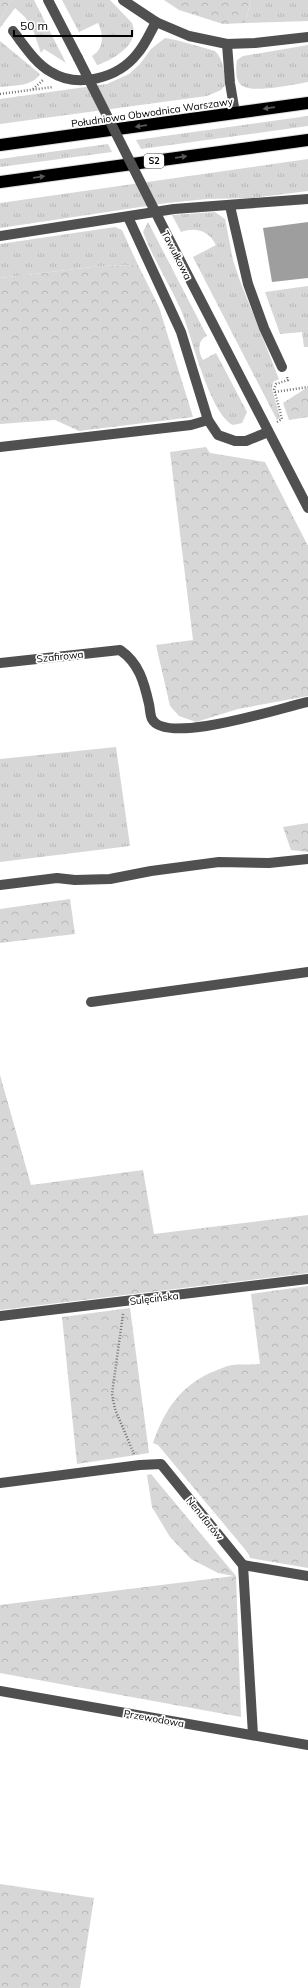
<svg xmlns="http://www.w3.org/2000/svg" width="308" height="1988" font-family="Mulish,sans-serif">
	<defs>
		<pattern id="grass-tufts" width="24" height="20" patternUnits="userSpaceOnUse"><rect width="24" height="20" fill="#d7d7d7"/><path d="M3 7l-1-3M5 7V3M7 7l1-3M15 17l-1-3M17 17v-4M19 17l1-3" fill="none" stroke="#b7b7b7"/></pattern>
		<pattern id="forest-crowns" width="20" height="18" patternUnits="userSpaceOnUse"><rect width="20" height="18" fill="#d7d7d7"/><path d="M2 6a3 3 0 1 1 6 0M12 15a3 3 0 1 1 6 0" fill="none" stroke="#b7b7b7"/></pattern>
	</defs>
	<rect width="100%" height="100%" fill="#fff"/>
	<g fill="url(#grass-tufts)">
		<path d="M 11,0 L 34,0 L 66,63 L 44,49 L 41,53 L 33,30 L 25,17 L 15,8 L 0,28 L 0,21 Z"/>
		<path d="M 62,0 L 110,0 L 132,23 C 141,44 113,60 97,65 L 92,56 C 104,49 104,35 98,23 L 79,32 Z"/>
		<path d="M 251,0 L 308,0 L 308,21 L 245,23 Z"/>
		<path d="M 165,38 L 176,40 L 215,51 C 224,60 224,72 226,84 L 221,90 L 207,96 L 0,124 L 0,99 L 107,84 L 129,74 L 140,64 L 151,49 Z"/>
		<path d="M 0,41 L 40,74 C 32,87 14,85 0,87 Z"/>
		<path d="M 308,45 L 308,82 C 294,84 250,95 240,84 C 235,78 236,67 237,60 L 243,56 Z"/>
		<path d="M 308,116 L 308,126 L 141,149 L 136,140 Z"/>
		<path d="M 108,144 L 112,152 L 0,167 L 0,159 Z"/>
		<path d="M 308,159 L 308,191 L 253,198 L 207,199 L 167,203 L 0,228 L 0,203 Z"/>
		<path d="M 215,212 L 225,219 L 233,260 L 240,281 L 279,379 L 273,382 L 272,389 L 280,418 L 277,420 L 193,257 L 216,245 C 208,230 196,227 181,232 L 172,215 Z"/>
		<path d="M 148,222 L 207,336 C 197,340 198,352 203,360 L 216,353 L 247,412 L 242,423 L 233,425 C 209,413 192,336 181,310 C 169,283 153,259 143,232 Z"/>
		<path d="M 115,227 L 122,230 L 138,265 L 101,266 L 0,278 L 0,244 Z"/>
		<path d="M 308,286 L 308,347 L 304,347 L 302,332 L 280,334 L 265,292 Z"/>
		<path d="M 116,747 L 130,846 L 0,862 L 0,759 Z"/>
	</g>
	<g fill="url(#forest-crowns)">
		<path d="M 0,0 L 11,0 L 0,21 Z"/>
		<path d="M 164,0 L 251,0 L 245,23 L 223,24 L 179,10 Z"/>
		<path d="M 138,265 L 159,307 L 193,417 L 79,431 L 55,420 L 0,424 L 0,278 L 101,266 Z"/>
		<path d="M 308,387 L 308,417 L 289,420 L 283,403 Z"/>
		<path d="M 206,447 L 210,453 L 265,462 L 308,546 L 308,696 L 238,709 L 196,722 L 179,716 L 170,706 L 156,645 L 193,640 L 170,452 Z"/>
		<path d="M 308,823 L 308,852 L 291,850 L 283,827 Z"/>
		<path d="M 70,899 L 75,934 L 0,943 L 0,909 Z"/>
		<path d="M 0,1075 L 31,1185 L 143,1170 L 154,1234 L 308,1215 L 308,1273 L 0,1310 Z"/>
		<path d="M 308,1286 L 308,1568 L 250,1558 L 248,1553 L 158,1445 L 153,1443 C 164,1411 181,1384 215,1371 C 220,1369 226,1366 232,1365 C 241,1364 251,1365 260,1364 L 251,1294 Z"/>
		<path d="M 130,1308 L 149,1453 L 77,1464 L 62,1317 Z"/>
		<path d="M 151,1474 L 236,1576 L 241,1717 L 0,1673 L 0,1605 L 234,1576 L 218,1573 L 191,1559 L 170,1537 L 152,1507 L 147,1475 Z"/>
		<path d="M 0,1884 L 94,1898 L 80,1988 L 0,1988 Z"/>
	</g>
	<path fill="#9e9e9e" d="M 308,222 L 308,278 L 272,282 L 263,228 Z"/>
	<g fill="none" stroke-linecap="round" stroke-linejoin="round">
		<defs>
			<g id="highway">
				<path d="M 0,145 L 308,103"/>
				<path d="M 0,182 L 308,140"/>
			</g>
		</defs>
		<use href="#highway" stroke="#dbdbdb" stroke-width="14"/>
		<g stroke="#727272" stroke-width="2.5" stroke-dasharray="1 2" stroke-linecap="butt">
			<path d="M 33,89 L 43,80"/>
			<path d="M 0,94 L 53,87"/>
			<path d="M 275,392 L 308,387"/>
			<path d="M 277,422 L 282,419 L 274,389 L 276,384 L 288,380 L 287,377"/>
			<path d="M 123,1314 L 112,1394 L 115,1409 L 134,1454"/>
		</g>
		<g stroke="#505050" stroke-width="10">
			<path d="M 48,0 L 78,58"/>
			<path d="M 123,0 L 156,22 L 189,36 L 227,44 L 255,43 L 308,37"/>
			<path d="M 13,31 C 24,45 35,63 51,72 C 78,89 118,78 137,54 C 145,45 150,33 156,22"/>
			<path d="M 227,44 L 230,83 L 235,113"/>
			<path d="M 230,206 L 248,284 L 264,328 L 282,367"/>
			<path d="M 128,217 L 181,332 L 208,420 L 218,435 L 235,441 L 246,441 L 268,432"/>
			<path d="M 166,233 L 308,508"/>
			<path d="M 0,236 L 174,209 L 308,199"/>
			<path d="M 0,447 L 191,425 L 208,420"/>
			<path d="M 0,663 L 120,650 C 139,663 144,682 149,704 C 150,708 150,715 152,719 C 166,746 283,707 308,702"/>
			<path d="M 0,885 L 57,878 L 75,880 L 110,879 L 151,871 L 219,862 L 269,863 L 308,859"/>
			<path d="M 91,1002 L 308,972"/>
			<path d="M 0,1316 L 308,1279"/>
			<path d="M 0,1483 L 140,1465 L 161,1464 L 243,1565 L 253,1735"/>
			<path d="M 243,1565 L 308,1576"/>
			<path d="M 0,1691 L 308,1745"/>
		</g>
		<use href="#highway" stroke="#000" stroke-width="12"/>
		<path stroke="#505050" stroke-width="10" d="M 78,58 L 166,233"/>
	</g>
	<defs><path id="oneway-solid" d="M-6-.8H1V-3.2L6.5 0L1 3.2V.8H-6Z"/></defs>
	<g fill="#595959">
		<use href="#oneway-solid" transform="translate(269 108) rotate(172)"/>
		<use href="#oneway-solid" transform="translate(141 126) rotate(172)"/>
		<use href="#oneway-solid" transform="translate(181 157) rotate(-8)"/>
		<use href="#oneway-solid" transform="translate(39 177) rotate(-8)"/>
	</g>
	<g text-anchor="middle" stroke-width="3.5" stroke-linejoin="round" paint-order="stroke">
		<rect fill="#fff" stroke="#4c4c4c" stroke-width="1" x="144" y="154" width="20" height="14" rx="3"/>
		<g font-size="9" font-weight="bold" fill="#000">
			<text x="154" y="164">S2</text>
		</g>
		<g font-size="10" fill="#000" stroke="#fff">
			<text transform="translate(152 112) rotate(-8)" y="4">Południowa Obwodnica Warszawy</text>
			<text transform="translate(177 255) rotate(63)" y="4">Tawułkowa</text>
			<text transform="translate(60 656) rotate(-6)" y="4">Szafirowa</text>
			<text transform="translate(154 1298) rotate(-7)" y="4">Sulęcińska</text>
			<text transform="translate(205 1518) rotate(51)" y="4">Nenufarów</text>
			<text transform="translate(154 1718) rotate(10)" y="4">Przewodowa</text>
		</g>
	</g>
	<path d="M14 30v6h118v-6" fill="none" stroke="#000000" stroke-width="2"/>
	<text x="20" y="30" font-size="12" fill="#000000" stroke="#ffffff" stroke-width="3" paint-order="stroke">50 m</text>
</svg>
